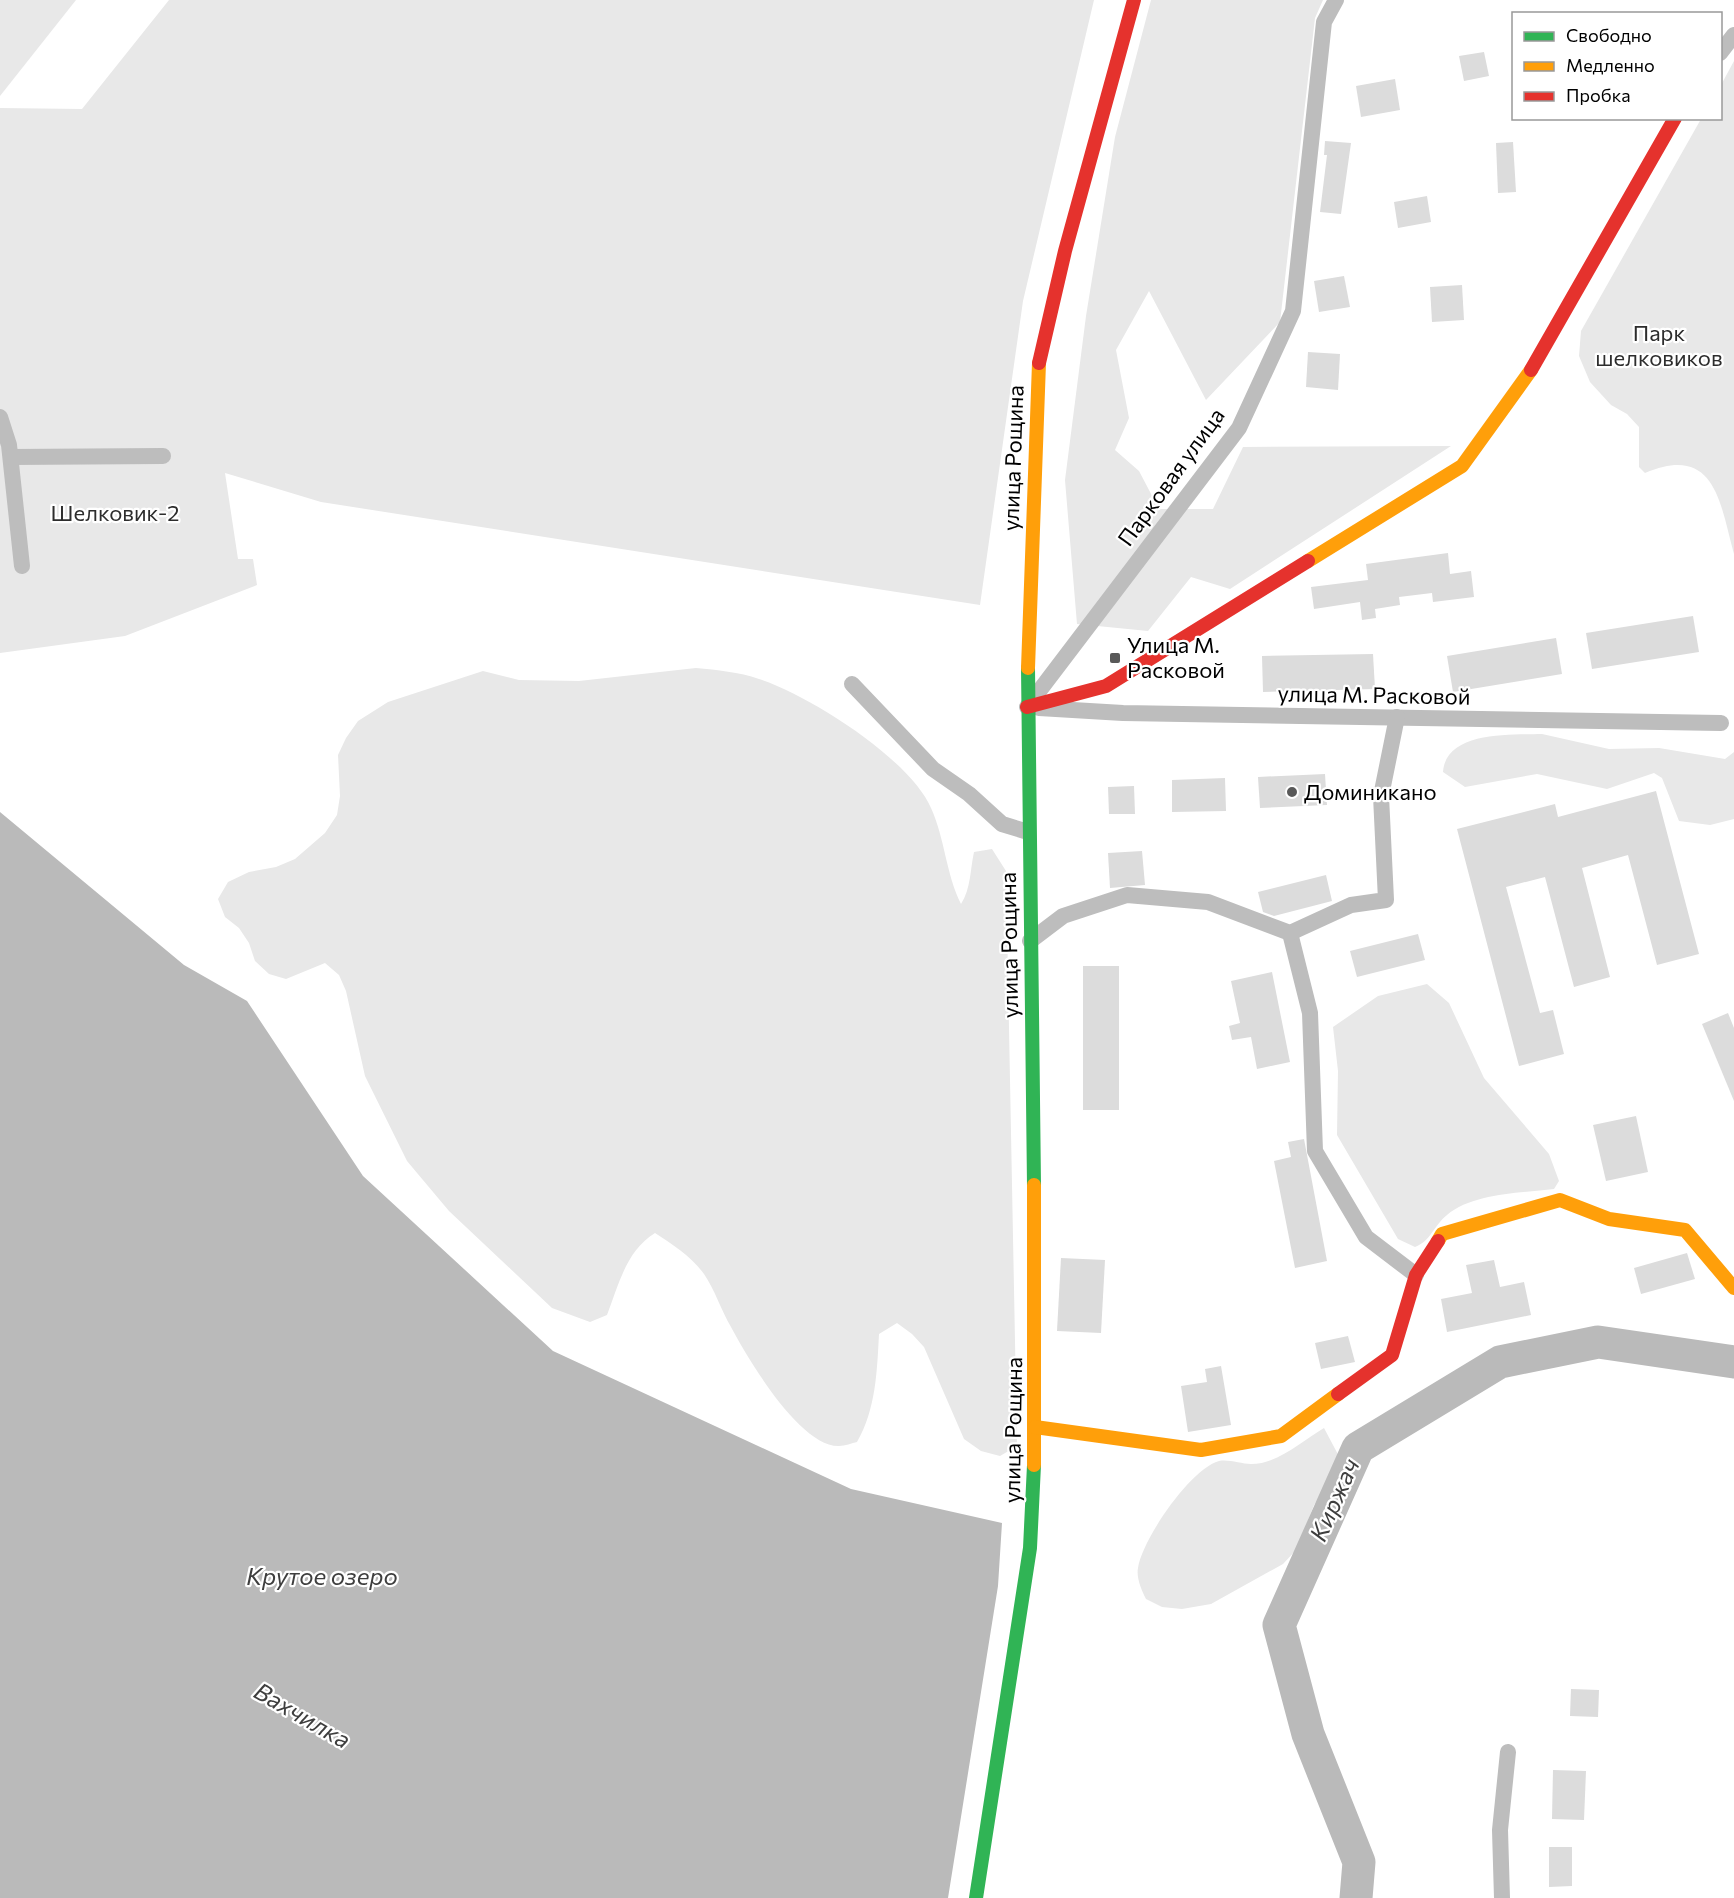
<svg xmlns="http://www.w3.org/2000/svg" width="1734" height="1898" font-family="Commissioner,sans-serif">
	<rect width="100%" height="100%" fill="#fff"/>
	<g fill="#e8e8e8">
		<path d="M 0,0 L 76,0 L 0,96 Z"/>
		<path d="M 169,0 L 1094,0 L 1023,301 L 980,605 L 321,502 L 225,473 L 238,559 L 253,559 L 257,585 L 125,636 L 0,653 L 0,108 L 82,109 Z"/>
		<path d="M 1151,0 L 1323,0 L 1315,18 L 1280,322 L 1206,400 L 1149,291 L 1116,350 L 1129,418 L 1115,450 L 1139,471 L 1159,509 L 1213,509 L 1243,447 L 1451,446 L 1230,589 L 1191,577 L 1148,631 L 1077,624 L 1065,480 L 1086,316 L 1115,137 Z"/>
		<path d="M 1734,61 L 1734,554 C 1720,504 1716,443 1645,473 L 1639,467 L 1639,427 L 1627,414 L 1611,405 L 1590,382 L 1579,356 L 1581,331 L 1701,119 L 1720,118 L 1721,85 Z"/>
		<path d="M 696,668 C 717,670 739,672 759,679 C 809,695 910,759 931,808 C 945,839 946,874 961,904 C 971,888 970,870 974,852 L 992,849 L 1006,871 L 1017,1446 L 1000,1456 L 981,1451 L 964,1439 L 924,1347 L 912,1334 L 897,1323 L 879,1334 C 877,1371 876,1409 857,1442 C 852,1443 845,1446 839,1446 C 800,1447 748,1359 731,1327 C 721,1310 715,1290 704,1274 C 691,1256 673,1245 655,1233 C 626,1251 619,1284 607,1315 L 590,1322 L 552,1308 L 449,1211 L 407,1161 L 365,1076 L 346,991 L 339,975 L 325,963 L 286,979 L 269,974 L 255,961 L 249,943 L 239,928 L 225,917 L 218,899 L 228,882 L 249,872 L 276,867 L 295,859 L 325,833 L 337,815 L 340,796 L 338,755 L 346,738 L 358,721 L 388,702 L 483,671 L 519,680 L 579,681 Z"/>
		<path d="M 1542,734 L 1609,749 L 1659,748 L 1725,759 L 1734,752 L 1734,819 L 1710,825 L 1679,821 L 1662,778 L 1654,773 L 1607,789 L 1537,774 L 1465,787 L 1443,772 C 1446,730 1513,735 1542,734 Z"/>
		<path d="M 1427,984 L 1449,1003 L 1484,1078 L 1549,1154 L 1559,1181 L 1554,1189 C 1522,1193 1473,1193 1447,1215 C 1434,1225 1431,1241 1415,1247 L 1398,1239 L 1337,1135 L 1338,1071 L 1333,1027 L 1378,996 Z"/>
		<path d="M 1324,1428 L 1342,1462 L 1314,1505 L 1296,1550 L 1283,1564 L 1211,1604 L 1182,1609 L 1162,1607 L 1146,1599 C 1142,1591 1136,1578 1138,1568 C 1142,1540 1190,1469 1219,1461 C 1229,1459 1241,1464 1251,1464 C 1278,1464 1302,1441 1324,1428 Z"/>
	</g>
	<path fill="#bababa" d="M 0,812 L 184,965 L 247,1001 L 363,1176 L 553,1351 L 851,1489 L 1002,1523 L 998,1586 L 948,1898 L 0,1898 Z"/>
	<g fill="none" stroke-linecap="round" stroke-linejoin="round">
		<path stroke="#bababa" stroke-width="33" d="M 1356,1898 L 1359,1862 L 1308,1734 L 1279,1625 L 1358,1448 L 1500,1362 L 1598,1342 L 1734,1362"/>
	</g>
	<g fill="#dcdcdc">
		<path d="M 1484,52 L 1489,76 L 1464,81 L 1459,56 Z"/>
		<path d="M 1395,79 L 1400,110 L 1361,117 L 1356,86 Z"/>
		<path d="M 1325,141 L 1351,143 L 1341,214 L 1320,212 L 1327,155 L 1324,155 Z"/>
		<path d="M 1513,142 L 1516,192 L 1498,193 L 1496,143 Z"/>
		<path d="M 1427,196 L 1431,222 L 1398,228 L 1394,202 Z"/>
		<path d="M 1344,276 L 1350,307 L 1319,312 L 1314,281 Z"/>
		<path d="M 1462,285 L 1464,320 L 1432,322 L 1430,287 Z"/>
		<path d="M 1308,352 L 1340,354 L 1338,390 L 1306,387 Z"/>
		<path d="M 1448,553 L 1450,574 L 1471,571 L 1474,597 L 1433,602 L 1432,593 L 1399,597 L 1400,605 L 1375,609 L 1376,618 L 1362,620 L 1360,602 L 1314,609 L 1311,587 L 1368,580 L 1366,564 Z"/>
		<path d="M 1693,616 L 1699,652 L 1592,669 L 1586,633 Z"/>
		<path d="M 1556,638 L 1562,674 L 1453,692 L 1447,656 Z"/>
		<path d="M 1373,654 L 1375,689 L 1263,692 L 1262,656 Z"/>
		<path d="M 1325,774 L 1327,805 L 1260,808 L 1258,777 Z"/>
		<path d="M 1225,778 L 1226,811 L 1172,812 L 1172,780 Z"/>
		<path d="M 1134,786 L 1135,814 L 1109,814 L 1108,787 Z"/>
		<path d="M 1656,791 L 1699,954 L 1657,965 L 1628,855 L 1582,868 L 1610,977 L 1574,987 L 1545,877 L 1506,887 L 1540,1013 L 1553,1010 L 1564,1054 L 1519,1066 L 1457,829 L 1555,804 L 1558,817 Z"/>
		<path d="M 1142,851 L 1145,885 L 1110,888 L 1108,853 Z"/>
		<path d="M 1326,875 L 1332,901 L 1274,916 L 1263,912 L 1258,892 Z"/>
		<path d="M 1418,934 L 1425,960 L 1357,977 L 1350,951 Z"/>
		<rect x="1083" y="966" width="36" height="144"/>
		<path d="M 1272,972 L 1290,1062 L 1257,1069 L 1251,1037 L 1232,1040 L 1229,1026 L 1240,1023 L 1231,981 Z"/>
		<path d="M 1728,1013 L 1734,1028 L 1734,1101 L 1702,1024 Z"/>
		<path d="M 1636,1116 L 1648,1172 L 1606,1181 L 1593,1125 Z"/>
		<path d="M 1304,1139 L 1327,1261 L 1295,1268 L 1274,1161 L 1291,1157 L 1288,1142 Z"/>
		<path d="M 1687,1253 L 1695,1279 L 1641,1294 L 1634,1268 Z"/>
		<path d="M 1061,1258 L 1105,1260 L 1101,1333 L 1057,1331 Z"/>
		<path d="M 1494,1260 L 1500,1287 L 1524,1282 L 1531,1315 L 1447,1332 L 1441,1299 L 1472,1293 L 1466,1265 Z"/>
		<path d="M 1348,1336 L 1355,1362 L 1321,1369 L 1315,1343 Z"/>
		<path d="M 1221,1366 L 1231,1425 L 1188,1432 L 1181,1386 L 1207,1382 L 1205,1369 Z"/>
		<path d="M 1571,1689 L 1599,1690 L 1598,1717 L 1570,1716 Z"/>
		<path d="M 1553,1770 L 1586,1771 L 1584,1820 L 1552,1819 Z"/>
		<path d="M 1549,1847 L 1572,1847 L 1572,1886 L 1549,1887 Z"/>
	</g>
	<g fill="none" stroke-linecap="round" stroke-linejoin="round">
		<g stroke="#bdbdbd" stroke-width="16">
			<path d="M 1720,53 L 1734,35"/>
			<path d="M 0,417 L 9,445 L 22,566"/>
			<path d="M 11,457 L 163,456"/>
			<path d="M 852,684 L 933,769 L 969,794 L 1002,824 L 1028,832"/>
			<path d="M 1027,707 L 1239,428 L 1293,311 L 1324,22 L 1336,0"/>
			<path d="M 1039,708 L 1123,713 L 1721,723"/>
			<path d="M 1290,933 L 1310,1013 L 1315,1151 L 1366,1237 L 1416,1275"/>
			<path d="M 1030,941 L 1063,916 L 1127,895 L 1208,902 L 1290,933 L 1351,905 L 1386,900 L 1381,796 L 1397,717"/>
			<path d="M 1502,1898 L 1500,1830 L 1508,1752"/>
		</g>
		<g stroke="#30b455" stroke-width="14">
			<path d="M 1028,668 L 1034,1185"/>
			<path d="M 976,1898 L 1030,1548 L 1034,1465"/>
		</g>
		<g stroke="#ff9f0a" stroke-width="14">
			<path d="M 1308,561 L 1462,466 L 1531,370"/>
			<path d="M 1028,668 L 1039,363"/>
			<path d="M 1034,1185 L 1034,1465"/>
			<path d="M 1438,1241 L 1442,1234 L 1560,1200 L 1609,1219 L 1685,1230 L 1734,1288"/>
			<path d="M 1035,1427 L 1201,1450 L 1281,1436 L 1338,1394"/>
		</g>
		<g stroke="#e5322d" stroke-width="14">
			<path d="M 1039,363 L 1065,251 L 1134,0"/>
			<path d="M 1531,370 L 1675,118"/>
			<path d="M 1027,707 L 1106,686 L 1308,561"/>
			<path d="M 1338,1394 L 1392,1355 L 1416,1275 L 1438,1241"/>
		</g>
	</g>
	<g fill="#595959" stroke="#fff" stroke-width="2">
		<rect x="1109" y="652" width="12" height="12" rx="3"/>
		<circle cx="1292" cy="792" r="6"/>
	</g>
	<g text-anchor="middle" stroke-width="4.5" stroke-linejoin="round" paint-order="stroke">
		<g font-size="22" fill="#2d2d2d" stroke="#fff">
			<text x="1659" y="341">Парк<tspan x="1659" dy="25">шелковиков</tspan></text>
			<text x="115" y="521">Шелковик-2</text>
		</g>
		<g font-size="22" fill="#000" stroke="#fff">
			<text transform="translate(1013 458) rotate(-88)" y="8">улица Рощина</text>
			<text transform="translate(1171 477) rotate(-54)" y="8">Парковая улица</text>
			<text transform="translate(1374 695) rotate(1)" y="8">улица М. Расковой</text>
			<text transform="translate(1009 945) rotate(-91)" y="8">улица Рощина</text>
			<text transform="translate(1013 1430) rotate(-89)" y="8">улица Рощина</text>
		</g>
		<g font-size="22" fill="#000" stroke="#fff" text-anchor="start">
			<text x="1127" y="653">Улица М.<tspan x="1127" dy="25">Расковой</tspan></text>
			<text x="1304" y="800">Доминикано</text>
		</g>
		<g font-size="24" font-style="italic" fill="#3e3e3e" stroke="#fff">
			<text transform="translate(1335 1500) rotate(-66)" y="8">Киржач</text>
			<text x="322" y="1585">Крутое озеро</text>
			<text transform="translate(302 1716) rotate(30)" y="8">Вахчилка</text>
		</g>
	</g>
	<rect x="1512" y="12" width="210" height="108" fill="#ffffff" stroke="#999999" stroke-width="1.5"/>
	<rect x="1524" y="32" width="30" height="9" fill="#30b455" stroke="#999999" stroke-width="1.5"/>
	<text x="1566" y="42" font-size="18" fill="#000000">Свободно</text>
	<rect x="1524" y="62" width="30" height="9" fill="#ff9f0a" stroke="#999999" stroke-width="1.5"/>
	<text x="1566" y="72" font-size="18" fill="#000000">Медленно</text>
	<rect x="1524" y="92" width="30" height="9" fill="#e5322d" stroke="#999999" stroke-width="1.5"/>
	<text x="1566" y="102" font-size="18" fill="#000000">Пробка</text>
</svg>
